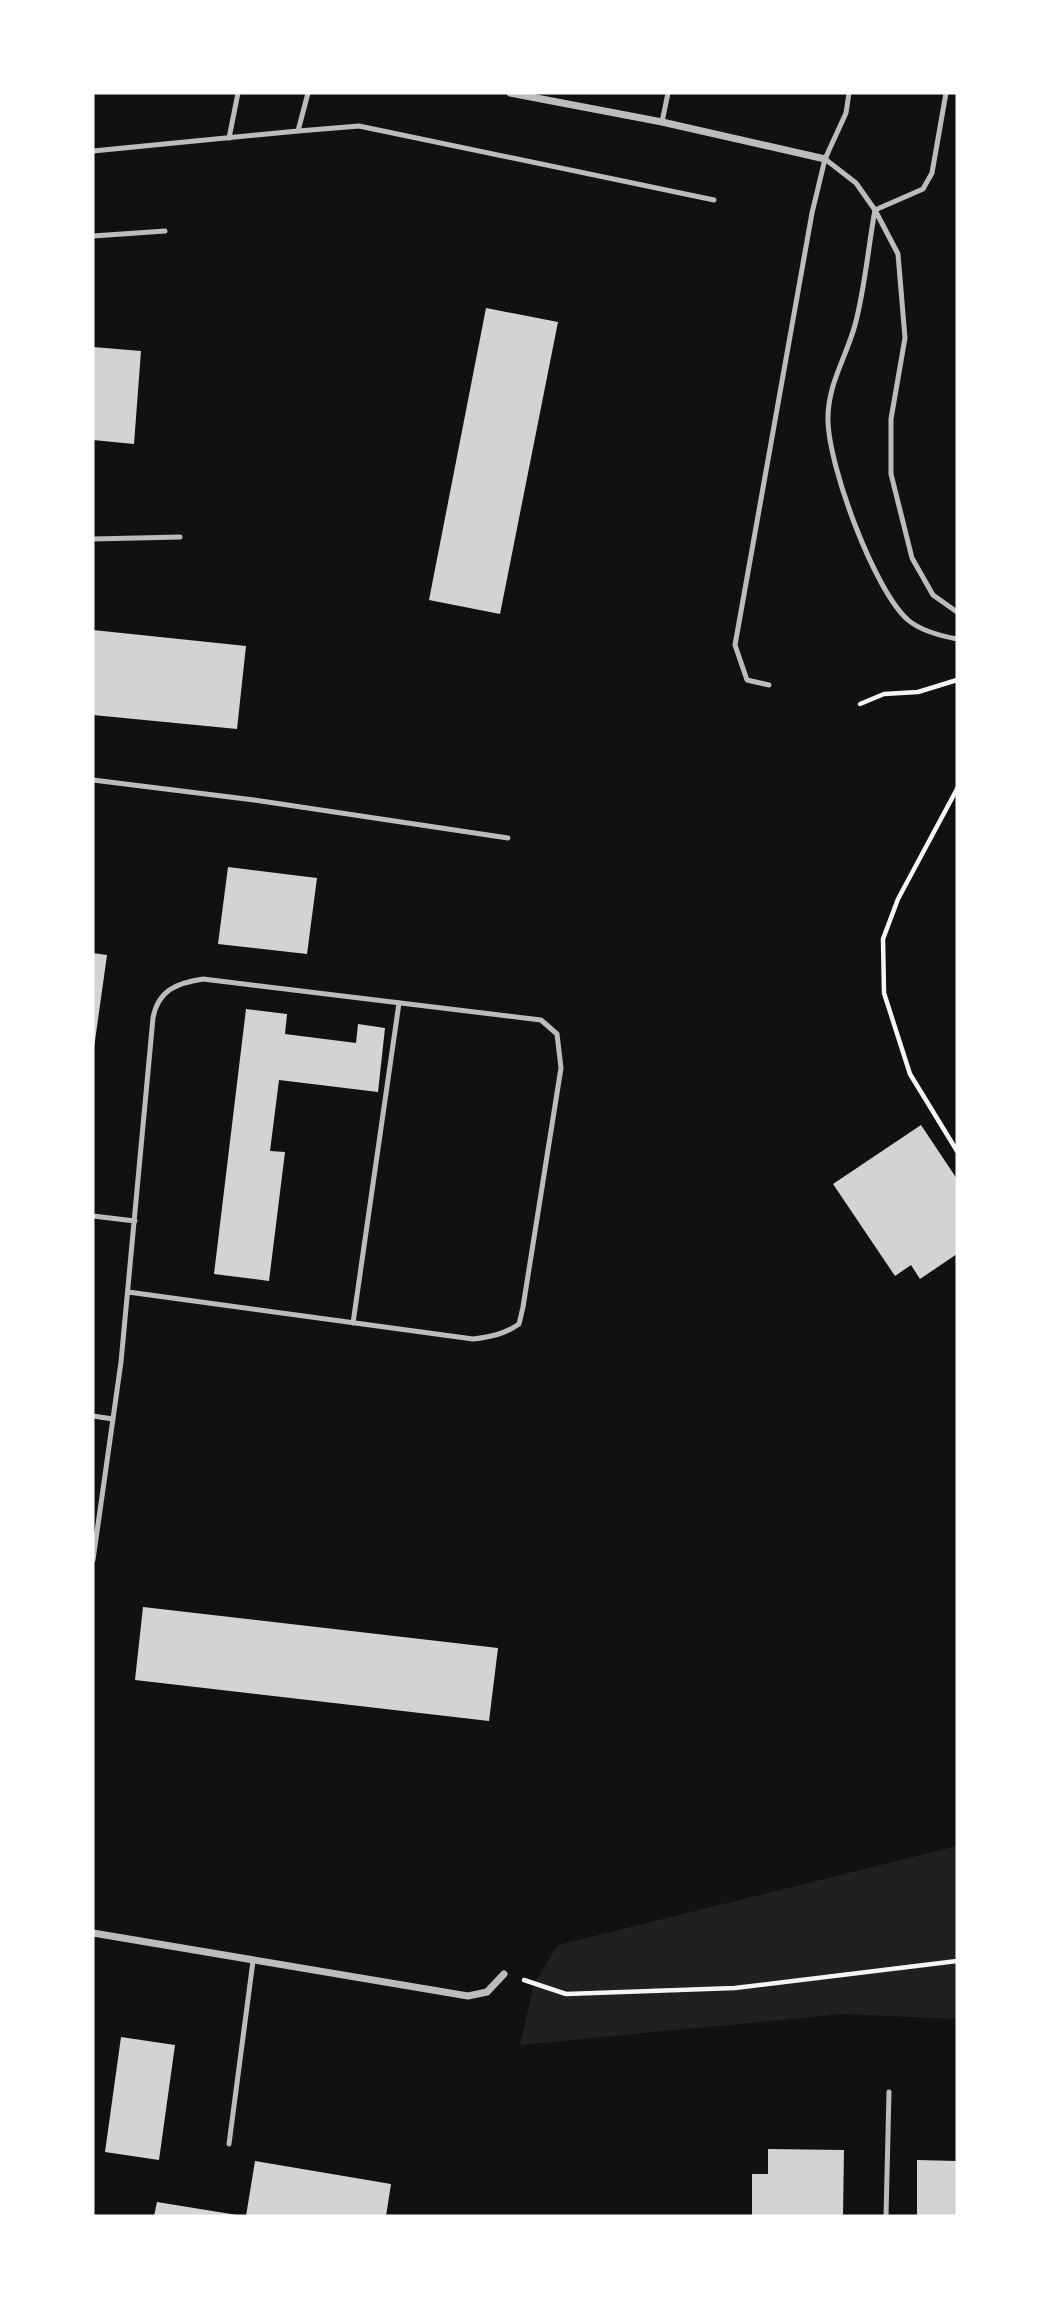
<svg xmlns="http://www.w3.org/2000/svg" width="1050" height="2309" font-family="'Titillium Web',sans-serif">
	<rect width="100%" height="100%" fill="#111"/>
	<path fill="#202020" d="M 957,1846 L 957,2019 L 841,2014 L 520,2045 L 534,1984 L 558,1945 Z"/>
	<g fill="#d3d3d3">
		<path d="M 486,308 L 558,322 L 500,614 L 429,600 Z"/>
		<path d="M 93,347 L 141,351 L 134,444 L 93,440 Z"/>
		<path d="M 93,630 L 246,646 L 237,729 L 93,715 Z"/>
		<path d="M 228,867 L 317,878 L 307,954 L 218,944 Z"/>
		<path d="M 93,953 L 107,955 L 94,1048 L 93,1048 Z"/>
		<path d="M 246,1009 L 287,1014 L 285,1034 L 356,1043 L 358,1024 L 385,1028 L 378,1092 L 279,1080 L 270,1151 L 285,1152 L 269,1281 L 214,1274 Z"/>
		<path d="M 921,1125 L 957,1179 L 957,1254 L 920,1279 L 911,1265 L 895,1276 L 833,1184 Z"/>
		<path d="M 143,1607 L 498,1648 L 489,1721 L 135,1680 Z"/>
		<path d="M 121,2037 L 175,2045 L 159,2160 L 105,2152 Z"/>
		<path d="M 768,2149 L 844,2150 L 843,2216 L 752,2216 L 752,2174 L 768,2174 Z"/>
		<path d="M 917,2160 L 957,2161 L 957,2216 L 917,2216 Z"/>
		<path d="M 255,2161 L 391,2184 L 386,2216 L 246,2216 Z"/>
		<path d="M 157,2202 L 237,2215 L 237,2216 L 154,2216 Z"/>
	</g>
	<g fill="none" stroke-linecap="round" stroke-linejoin="round">
		<g stroke="#f5f5f5" stroke-width="4.5">
			<path d="M 860,704 L 884,694 L 918,692 L 957,680"/>
			<path d="M 957,789 L 898,899 L 883,939 L 884,993 L 910,1074 L 957,1151"/>
			<path d="M 524,1980 L 566,1994 L 735,1988 L 957,1961"/>
		</g>
		<g stroke="#bcbcbc" stroke-width="5">
			<path d="M 662,122 L 668,93"/>
			<path d="M 298,131 L 359,126 L 714,200"/>
			<path d="M 229,138 L 238,93"/>
			<path d="M 93,151 L 298,131 L 308,93"/>
			<path d="M 825,159 L 856,183 L 875,210 L 898,254 L 905,338 L 891,419 L 891,474 L 912,558 L 933,595 L 957,612"/>
			<path d="M 875,210 C 868,248 865,288 855,325 C 846,358 827,385 828,421 C 829,467 874,590 908,620 C 921,631 941,636 957,639"/>
			<path d="M 875,210 L 923,189 L 932,173 L 946,93"/>
			<path d="M 93,236 L 165,231"/>
			<path d="M 93,539 L 180,537"/>
			<path d="M 769,685 L 747,680 L 735,645 L 812,213 L 825,159 L 846,113 L 849,93"/>
			<path d="M 93,780 L 254,800 L 508,838"/>
			<path d="M 93,1216 L 135,1221"/>
			<path d="M 353,1323 L 399,1003"/>
			<path d="M 93,1416 L 113,1419"/>
			<path d="M 93,1560 L 121,1362 L 153,1018 C 158,990 177,983 203,979 L 541,1020 L 557,1034 L 561,1068 L 523,1307 L 519,1324 C 505,1334 490,1337 473,1339 L 128,1292"/>
			<path d="M 229,2144 L 253,1961"/>
			<path d="M 886,2216 L 889,2092"/>
		</g>
		<g stroke="#bcbcbc" stroke-width="7">
			<path d="M 510,93 L 662,122 L 825,159"/>
			<path d="M 93,1933 L 468,1996 L 487,1992 L 504,1974"/>
		</g>
	</g>
	<rect width="1050" height="2309" fill="none" stroke="#ffffff" stroke-width="189"/>
</svg>
